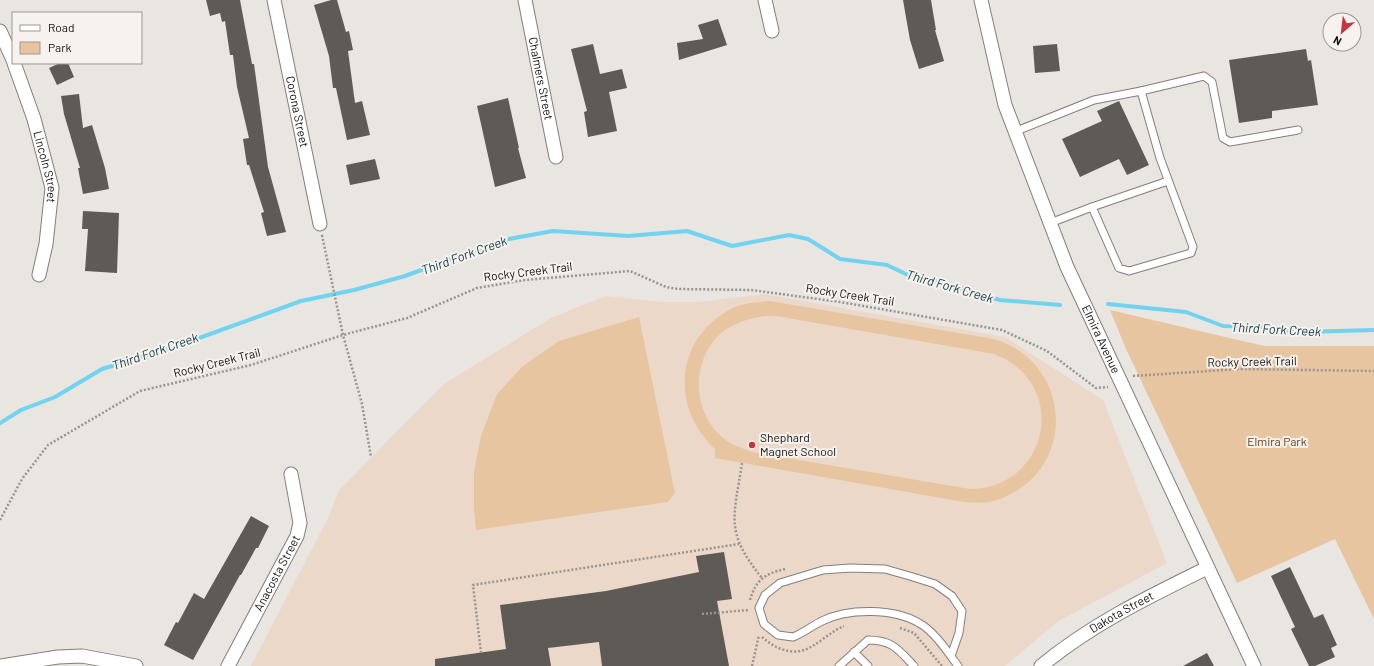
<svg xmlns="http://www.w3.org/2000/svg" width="1374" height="666" font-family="Barlow,sans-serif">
	<rect width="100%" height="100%" fill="#e9e5e0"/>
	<path fill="#ecd8c9" d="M 764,294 L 1005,337 L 1103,400 L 1167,563 L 1057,622 L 1005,666 L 251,666 L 328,518 L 340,489 L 444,384 L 551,318 L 605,296 L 662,302 L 699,302 Z"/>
	<g fill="#e8c5a1" fill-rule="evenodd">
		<path d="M 770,301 L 994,339 C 1074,363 1078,473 997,500 C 985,504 970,503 958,501 L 715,458 L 715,449 C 671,408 674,341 729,310 C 741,303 756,302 770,301 ZM 765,316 L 776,316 L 994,354 C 1070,383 1050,488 970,489 L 752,452 C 742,448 731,445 722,437 C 692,411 691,361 720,334 C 733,323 749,318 765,316 Z"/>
		<path d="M 1110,310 L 1264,346 L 1374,346 L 1374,619 L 1335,539 L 1237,583 L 1126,349 Z"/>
		<path d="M 639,317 L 675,493 L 668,502 L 476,530 L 474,510 L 474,471 L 481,436 L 497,394 L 523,366 L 559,341 Z"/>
	</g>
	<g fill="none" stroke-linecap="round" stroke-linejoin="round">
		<g stroke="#72d3f0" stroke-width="4">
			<path d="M 1108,304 L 1186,312 L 1223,326 L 1267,327 L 1282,331 L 1302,332 L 1374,330"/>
			<path d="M 0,423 L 21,410 L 55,397 L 102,369 L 177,346 L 301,301 L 354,290 L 405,276 L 503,240 L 553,231 L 628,236 L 687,231 L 732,246 L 789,235 L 808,239 L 840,259 L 887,265 L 912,277 L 941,282 L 1000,300 L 1060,305"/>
		</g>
	</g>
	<g fill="#5e5a56">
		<path d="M 206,0 L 240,0 L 252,64 L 254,64 L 268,167 L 286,232 L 267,236 L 261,213 L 264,212 L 249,165 L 247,165 L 243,139 L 249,138 L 237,87 L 233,55 L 230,55 L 225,21 L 222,22 L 220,13 L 210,16 Z"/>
		<path d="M 331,0 L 337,0 L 346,32 L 349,31 L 353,50 L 348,51 L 355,103 L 362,101 L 370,135 L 347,140 L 336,88 L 333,88 L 329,56 L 314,5 Z"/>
		<path d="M 903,0 L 931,0 L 936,30 L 935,30 L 944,61 L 919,69 L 910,40 Z"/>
		<path d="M 718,19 L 727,45 L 679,60 L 677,43 L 703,39 L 698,25 Z"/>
		<path d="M 593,44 L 600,74 L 622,69 L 627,88 L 609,92 L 617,131 L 588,137 L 584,112 L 587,111 L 571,49 Z"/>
		<path d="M 1057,44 L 1060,71 L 1035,73 L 1033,46 Z"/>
		<path d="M 1306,49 L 1308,61 L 1311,60 L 1318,105 L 1272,111 L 1272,118 L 1239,123 L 1229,60 Z"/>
		<path d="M 60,63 L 68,63 L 74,77 L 57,85 L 49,68 Z"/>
		<path d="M 79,94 L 83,128 L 92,125 L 105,168 L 109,189 L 83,194 L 78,168 L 80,168 L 64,114 L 61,96 Z"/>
		<path d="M 508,98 L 519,148 L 518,148 L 526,178 L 495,187 L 477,106 Z"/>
		<path d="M 1119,101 L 1149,165 L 1127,175 L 1119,159 L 1080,177 L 1062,139 L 1102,121 L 1097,111 Z"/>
		<path d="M 375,159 L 380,179 L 350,185 L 346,165 Z"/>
		<path d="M 83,211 L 119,213 L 117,273 L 85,271 L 88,229 L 82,229 Z"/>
		<path d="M 251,516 L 269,526 L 258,548 L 256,548 L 241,575 L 240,575 L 193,660 L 164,645 L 176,622 L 178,623 L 194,593 L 204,599 Z"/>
		<path d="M 724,552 L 732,599 L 717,601 L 729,666 L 602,666 L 599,642 L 548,648 L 551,666 L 435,666 L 435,659 L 506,649 L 500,605 L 606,591 L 699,572 L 696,556 Z"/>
		<path d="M 1290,567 L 1314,618 L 1323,614 L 1337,645 L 1331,648 L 1335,657 L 1315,666 L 1309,666 L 1291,629 L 1295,627 L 1271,576 Z"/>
		<path d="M 1207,653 L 1214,666 L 1183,666 Z"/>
	</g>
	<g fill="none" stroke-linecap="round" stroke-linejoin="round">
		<defs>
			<g id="service">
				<path d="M 1141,91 L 1204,76 L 1212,82 L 1223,138 L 1230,142 L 1298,130"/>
				<path d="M 1014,132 L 1094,100 L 1141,91 L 1160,158 L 1193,247 L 1191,253 L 1129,271 L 1119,268 L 1092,207 L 1168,181"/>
				<path d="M 1050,223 L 1092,207"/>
				<path d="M 854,652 L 868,666"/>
				<path d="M 951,656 L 959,633 L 962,611 L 952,596 L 935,584 L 913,577 L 885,569 L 850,568 L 823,570 L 780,583 L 765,595 L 759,608 L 764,624 L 778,635 L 793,637 C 803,633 812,626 822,621 C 848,608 894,608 919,623 C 934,631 948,652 958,666"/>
				<path d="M 839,666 L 868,640 C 892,640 898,649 914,666"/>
			</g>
			<g id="minor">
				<path id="s1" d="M 274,0 L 320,224"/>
				<path id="s2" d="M 525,0 L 556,157"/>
				<path d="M 765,0 L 772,31"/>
				<path id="s3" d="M 981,0 L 1005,105 L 1067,267 L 1254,666"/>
				<path d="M 0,31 L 13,60"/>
				<path id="s4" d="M 14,63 L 34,119 L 52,188 L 46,244 L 39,275"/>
				<path d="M 0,666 L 58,657 L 82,656 L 136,666"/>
				<path id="s5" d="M 228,666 L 297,536 L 300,523 L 291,474"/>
				<path id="s6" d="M 1041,666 C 1092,624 1148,597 1207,568"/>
			</g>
		</defs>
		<use href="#service" stroke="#837e7a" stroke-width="9"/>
		<use href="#minor" stroke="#837e7a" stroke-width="15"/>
		<g stroke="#989591" stroke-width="2.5" stroke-dasharray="2 2" stroke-linecap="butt">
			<path d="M 322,235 L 343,335 L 362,404 L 371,457"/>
			<path d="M 1133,376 L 1239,369 L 1374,371"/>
			<path d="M 742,463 C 734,518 724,531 762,578"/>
			<path d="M 0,520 L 22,479 L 48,445 L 140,391 L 251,365 L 343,335 L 407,318 L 477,288 L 525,280 L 630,271 L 666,287 L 678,289 L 751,290 L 840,302 L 1002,330 L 1047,351 L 1096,388 L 1108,387"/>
			<path d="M 750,600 C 756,580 764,574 785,569"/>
			<path d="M 702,614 L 749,610"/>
			<path d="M 900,628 L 914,633 L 942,666"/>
			<path d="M 762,637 C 773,647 789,655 804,650 C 815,647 831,631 844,626"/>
			<path d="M 481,653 L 473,585 L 739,544"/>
			<path d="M 752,666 L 759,635"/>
		</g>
		<use href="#service" stroke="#fff" stroke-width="7"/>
		<use href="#minor" stroke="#fff" stroke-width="13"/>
	</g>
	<circle fill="#c53540" stroke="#f7f2ee" stroke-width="1.5" cx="752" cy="445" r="4"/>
	<g text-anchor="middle" stroke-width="4" stroke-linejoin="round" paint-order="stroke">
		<g font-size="12" fill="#110f0e" stroke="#f7f2ee">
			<text dy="4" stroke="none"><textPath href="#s2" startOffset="80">Chalmers Street</textPath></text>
			<text dy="4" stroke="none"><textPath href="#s1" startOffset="114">Corona Street</textPath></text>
			<text dy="4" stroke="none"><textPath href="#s4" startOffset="109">Lincoln Street</textPath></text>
			<text transform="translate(528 272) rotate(-7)" y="4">Rocky Creek Trail</text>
			<text transform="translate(850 295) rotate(9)" y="4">Rocky Creek Trail</text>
			<text dy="4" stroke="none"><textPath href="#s3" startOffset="361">Elmira Avenue</textPath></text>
			<text transform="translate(1252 362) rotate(-1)" y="4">Rocky Creek Trail</text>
			<text transform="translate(217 363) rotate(-14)" y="4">Rocky Creek Trail</text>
			<text dy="4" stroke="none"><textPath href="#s5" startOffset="105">Anacosta Street</textPath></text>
			<text dy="4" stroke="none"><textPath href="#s6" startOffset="97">Dakota Street</textPath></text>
		</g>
		<g font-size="12" fill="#110f0e" stroke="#f7f2ee" text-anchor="start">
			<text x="760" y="442">Shephard<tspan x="760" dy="14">Magnet School</tspan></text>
		</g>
		<g font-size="12" fill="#633d10" stroke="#f7f2ee">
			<text x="1277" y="446">Elmira Park</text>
		</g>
		<g font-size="13" font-style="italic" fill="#13404c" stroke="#f7f2ee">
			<text transform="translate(464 255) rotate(-20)" y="5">Third Fork Creek</text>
			<text transform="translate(950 286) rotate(16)" y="5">Third Fork Creek</text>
			<text transform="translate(1276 329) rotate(3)" y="5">Third Fork Creek</text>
			<text transform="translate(155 351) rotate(-19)" y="5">Third Fork Creek</text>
		</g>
	</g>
	<rect x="12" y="12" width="130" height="52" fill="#f7f2ee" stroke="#9b9794"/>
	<rect x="20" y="25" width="20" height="6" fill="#ffffff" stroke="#9b9794"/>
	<text x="48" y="32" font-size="12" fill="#110f0e">Road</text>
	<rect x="20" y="42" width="20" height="12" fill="#e8c5a1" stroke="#9b9794"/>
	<text x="48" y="52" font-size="12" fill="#110f0e">Park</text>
	<g transform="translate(1342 32) rotate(208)"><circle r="19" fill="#f7f2ee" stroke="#9b9794"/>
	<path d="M0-3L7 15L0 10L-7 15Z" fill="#c53540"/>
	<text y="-6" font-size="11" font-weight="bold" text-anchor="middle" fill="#110f0e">N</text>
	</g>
</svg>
